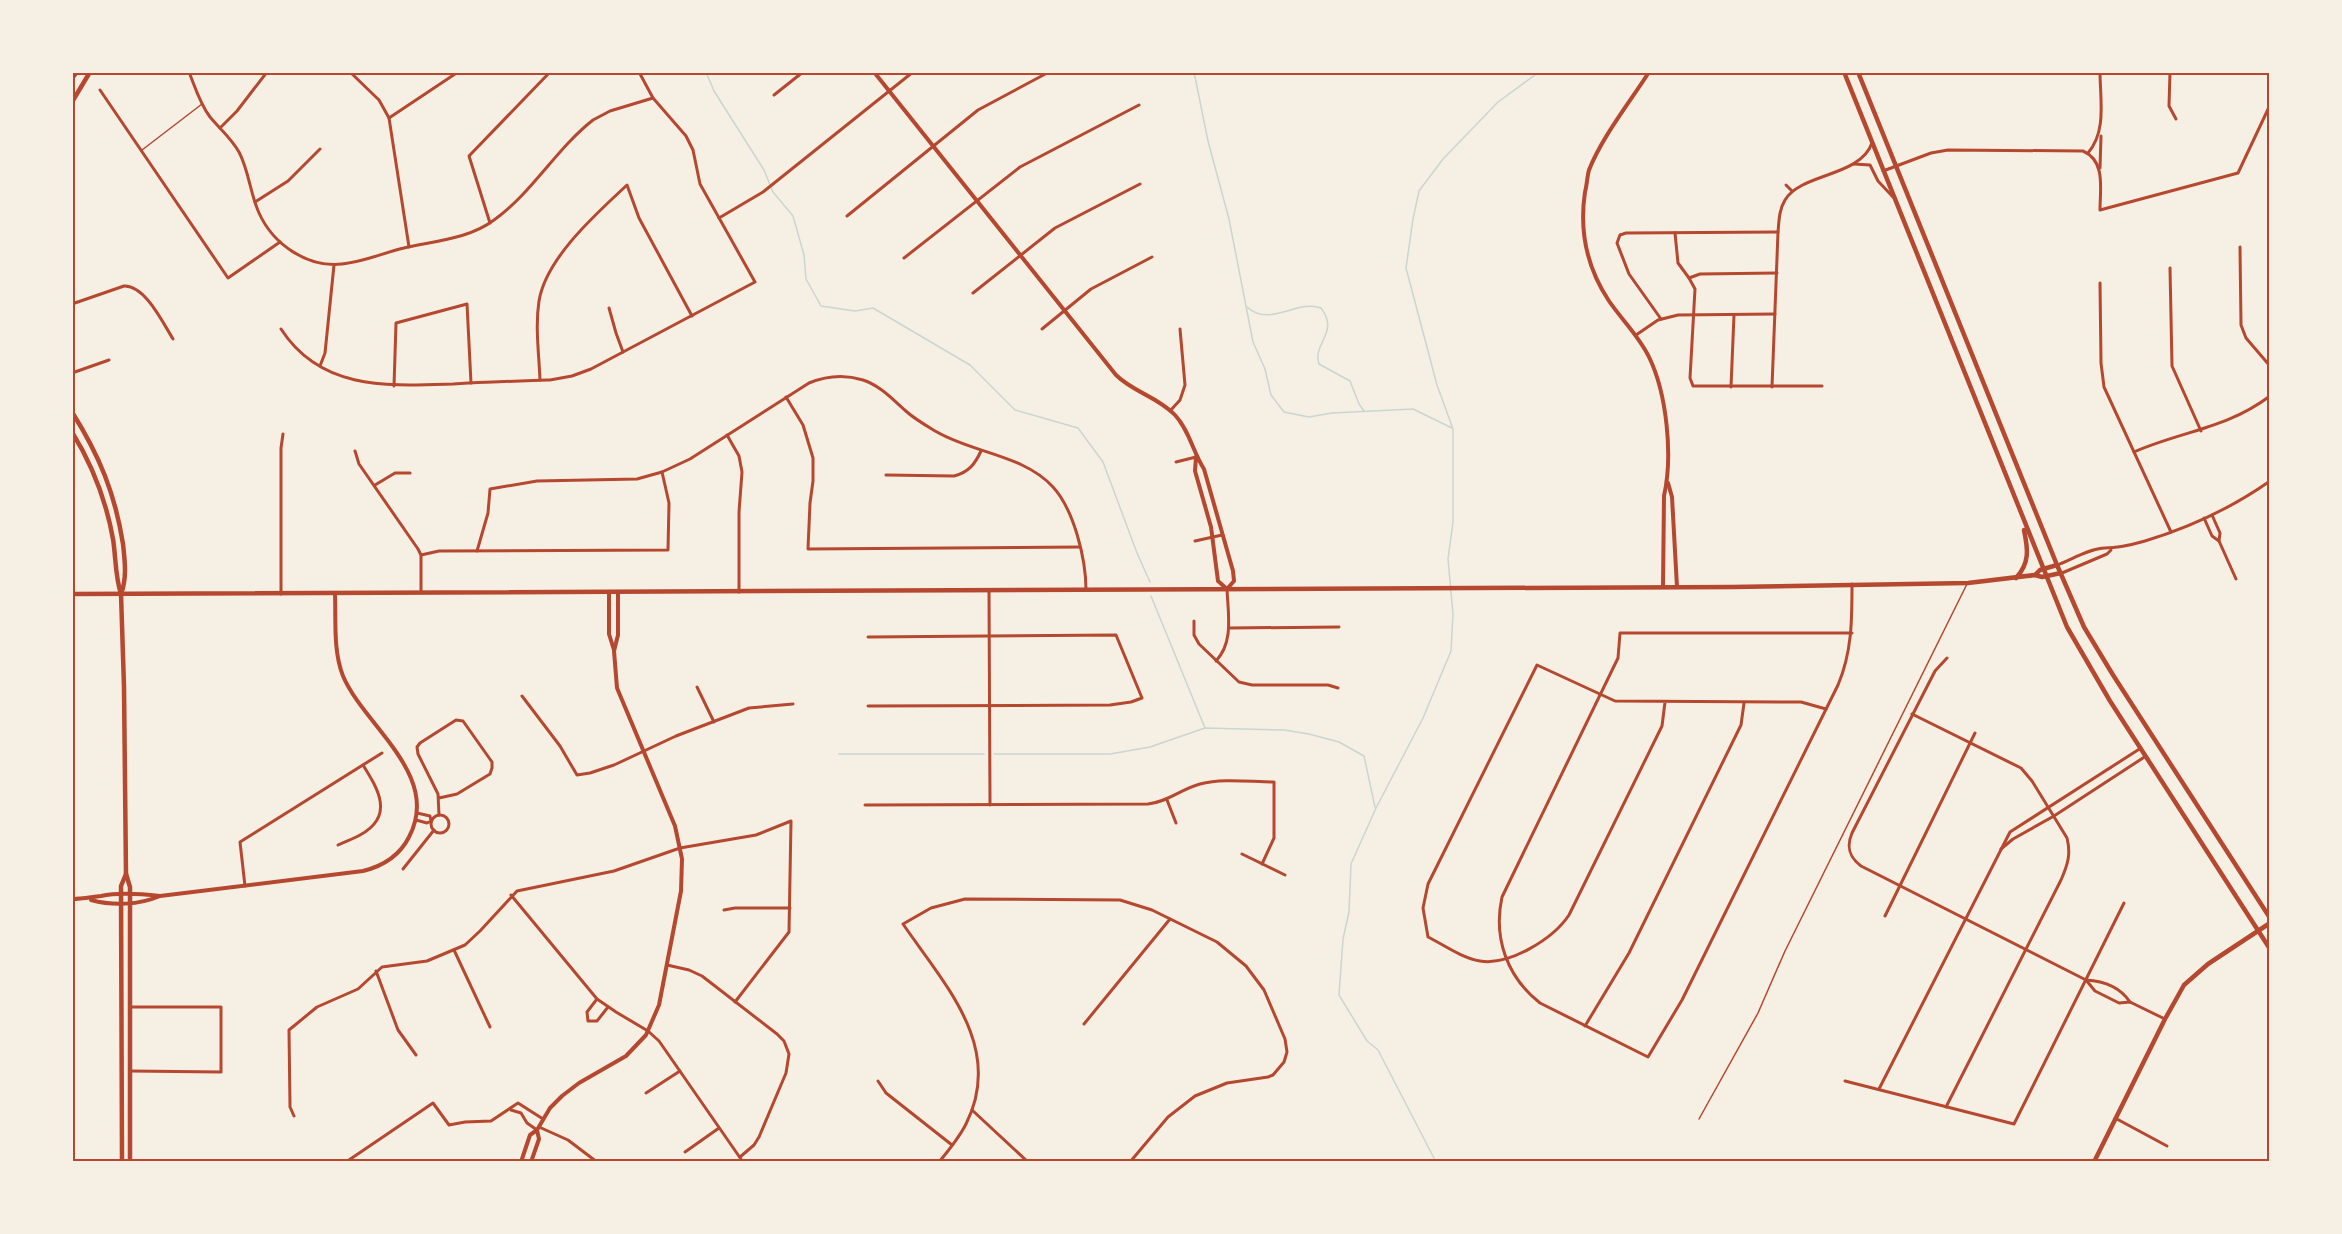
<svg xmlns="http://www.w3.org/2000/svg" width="2342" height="1234" font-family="'Work Sans',sans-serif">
	<rect width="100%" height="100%" fill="#f6efe4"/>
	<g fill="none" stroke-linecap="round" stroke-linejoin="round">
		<g stroke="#c9d6d2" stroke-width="1.5">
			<path d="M 706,72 L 714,91 L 764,170 L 773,192 L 793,216 L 804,255 L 806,279 L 821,306 L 855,311 L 873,308 L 970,365 L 1015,410 L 1078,428 L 1103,462 L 1137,553 L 1150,582"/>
			<path d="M 1194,72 L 1208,141 L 1229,219 L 1253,342 L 1265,369 L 1271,395 L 1284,412 L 1309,417 L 1332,413 L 1413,409 L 1452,428"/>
			<path d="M 1247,307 C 1270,328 1297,299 1321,308 C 1340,333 1312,343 1319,364 L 1350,381 L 1359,404 L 1364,411"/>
			<path d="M 1151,596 L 1205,728"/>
			<path d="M 839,754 L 984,754"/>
			<path d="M 994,754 L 1110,754 L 1150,747 L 1205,728 L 1284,730 L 1309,734 L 1339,742 L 1364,756 L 1375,807"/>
			<path d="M 1436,1162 L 1378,1050 L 1367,1041 L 1339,995 L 1343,939 L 1349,912 L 1351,864 L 1376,808 L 1423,718 L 1451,651 L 1453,614 L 1448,559 L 1453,522 L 1453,429 L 1437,385 L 1406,268 L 1413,219 L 1419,191 L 1443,159 L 1498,102 L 1539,72"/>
		</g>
		<g stroke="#b5482f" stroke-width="1.5">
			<path d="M 142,150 L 202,104"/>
			<path d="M 1699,1119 L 1758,1013 L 1785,951 L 1967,584"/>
		</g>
		<g stroke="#b5482f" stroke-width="3">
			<path d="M 189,72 C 195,87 200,104 210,117 C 220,129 231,138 239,152 C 249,171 250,193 259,213 C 273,244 307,268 342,264 C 363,262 383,253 404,248 C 434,241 469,239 494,220 C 532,193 556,149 593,120 L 610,111 L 653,98"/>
			<path d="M 350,72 L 379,100 L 389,118 L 409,247"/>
			<path d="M 2170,72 L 2169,106 L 2176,119"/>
			<path d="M 100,90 L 228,278 L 280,242"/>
			<path d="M 774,95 L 803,72"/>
			<path d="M 389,118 L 458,72"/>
			<path d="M 220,128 L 237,111 L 267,72"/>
			<path d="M 2088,153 C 2107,131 2100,99 2100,72"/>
			<path d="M 1854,164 L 1870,165 L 1878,181 L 1893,197"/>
			<path d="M 2100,168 L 2101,136"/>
			<path d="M 1883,171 L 1931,153 L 1948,150 L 2083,151 C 2106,161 2100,189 2100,210 L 2238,173 L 2270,105"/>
			<path d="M 1786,185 L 1792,191"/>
			<path d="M 255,202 L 288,181 L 320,149"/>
			<path d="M 847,216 L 978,110 L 1049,72"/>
			<path d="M 719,218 L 763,192 L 913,72"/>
			<path d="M 490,223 L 469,156 L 550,72"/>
			<path d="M 1675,233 L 1678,263 L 1689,278 L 1695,289 L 1690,378 L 1693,386 L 1822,386"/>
			<path d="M 2240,247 L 2241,325 L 2246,338 L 2270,366"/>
			<path d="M 904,258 L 1020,167 L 1139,105"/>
			<path d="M 2170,268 L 2172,366 L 2201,431"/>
			<path d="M 1689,278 L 1700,274 L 1777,273"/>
			<path d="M 2100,283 L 2101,363 L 2104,387 L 2171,532"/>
			<path d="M 973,293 L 1055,228 L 1140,184"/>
			<path d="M 72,304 L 124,286 C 145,285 163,323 173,339"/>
			<path d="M 609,308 L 616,333 L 623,352"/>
			<path d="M 1661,319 L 1629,274 L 1617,243 L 1620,235 L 1626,233 L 1778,232"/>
			<path d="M 281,329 C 321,391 389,386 453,384 C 485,382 518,381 550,380 L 572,376 L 591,369 L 755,282 L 700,184 L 693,150 L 686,136 L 653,98 L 639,72"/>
			<path d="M 1042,329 L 1091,289 L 1152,257"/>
			<path d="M 1636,335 L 1658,320 L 1678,315 L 1775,314"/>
			<path d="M 320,366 L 325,353 L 334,265"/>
			<path d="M 72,373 L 109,360"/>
			<path d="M 540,380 C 539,354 535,327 539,301 C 546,258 596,214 627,185 L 639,218 L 692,316"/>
			<path d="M 394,386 L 396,323 L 467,304 L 471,383"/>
			<path d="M 1731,387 L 1734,315"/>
			<path d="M 1772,387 L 1778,232 C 1779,221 1779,210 1785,200 C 1801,173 1860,177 1872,143"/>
			<path d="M 786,397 L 803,425 L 813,458 L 813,481 L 810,503 L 808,549 L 1080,547"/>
			<path d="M 1170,411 L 1180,400 L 1185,385 L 1180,329"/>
			<path d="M 727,435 L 739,456 L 742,472 L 739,512 L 739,592"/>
			<path d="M 355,451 L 359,464 L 418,549 L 421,555 L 421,592"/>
			<path d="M 2134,452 C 2182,431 2226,429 2270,396"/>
			<path d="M 1176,462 L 1196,457"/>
			<path d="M 886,475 L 954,476 C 969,472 975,464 981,451"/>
			<path d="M 375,485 L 395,473 L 410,473"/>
			<path d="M 2212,515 L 2220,533 L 2219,541 L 2236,579"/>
			<path d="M 2204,518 L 2212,536 L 2219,541"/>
			<path d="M 1195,541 L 1222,535"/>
			<path d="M 477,551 L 488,513 L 490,489 L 537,481 L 637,479 L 662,472 L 690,459 L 809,383 C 826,376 844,374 863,380 C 881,386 893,400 907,412 C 916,420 927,426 937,432 C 973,453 1024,455 1053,487 C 1074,510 1086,559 1086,590"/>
			<path d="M 421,555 L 439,551 L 668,550 L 669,503 L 662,472"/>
			<path d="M 2057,565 C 2071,560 2090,548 2105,548 C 2119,548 2131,545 2145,541 C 2188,528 2233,507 2270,481"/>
			<path d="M 2062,573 L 2107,554 L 2111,550"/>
			<path d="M 989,591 L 990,805"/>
			<path d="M 281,594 L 281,448 L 283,434"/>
			<path d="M 1194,621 L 1194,635 L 1199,644 L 1239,682 L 1252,685 L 1328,685 L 1338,688"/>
			<path d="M 1229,628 L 1339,627"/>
			<path d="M 1852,633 L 1620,633 L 1618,658 L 1502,897 C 1493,938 1507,977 1540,1003 L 1648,1057 L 1682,1000 L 1838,685 C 1852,652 1852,620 1852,584"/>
			<path d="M 1947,658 L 1935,671 L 1852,833 C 1846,847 1849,857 1861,866 L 2086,980 L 2095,991 L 2119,1003 L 2130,1002 L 2165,1019"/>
			<path d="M 1216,661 C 1234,642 1228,614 1227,589"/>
			<path d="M 697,687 L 714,722"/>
			<path d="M 522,696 L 560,746 L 577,775 L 590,773 L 614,765 L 676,736 L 749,708 L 793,704"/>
			<path d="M 1665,702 L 1662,726 L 1569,915 C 1553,939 1509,966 1480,961 C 1462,958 1444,945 1428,937 L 1423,908 L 1428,884 L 1537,665 L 1615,701 L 1801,702 L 1826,709"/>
			<path d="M 868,706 L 1110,705 L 1131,702 L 1142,698 L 1116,635 L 868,637"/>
			<path d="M 1912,714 L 2021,768 L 2032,781 L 2067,838 C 2071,854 2068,864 2061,880 L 1946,1107"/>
			<path d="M 439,798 L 457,794 L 490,774 L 492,768 L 492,762 L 463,721 L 456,720 L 420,743 L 417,747 L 418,754 L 438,794 L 439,815"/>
			<path d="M 1167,800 L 1176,823"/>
			<path d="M 865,805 L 1148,804 C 1168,802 1181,789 1200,784 C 1223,778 1251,782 1274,782 L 1274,838 L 1262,864"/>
			<circle cx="440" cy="824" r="9"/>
			<path d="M 416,820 L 427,823 L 431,821 L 430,816 L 417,813"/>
			<path d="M 338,845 C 346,841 353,839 360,835 C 395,816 378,789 363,765"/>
			<path d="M 2001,849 L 2013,839 L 2054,816 L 2146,756"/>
			<path d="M 1242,854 L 1285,875"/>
			<path d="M 403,869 L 434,830"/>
			<path d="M 245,886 L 240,842 L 382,753"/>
			<path d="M 511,895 L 597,999 L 616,1012 L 648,1031 L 659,1041 L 743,1162"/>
			<path d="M 724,910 L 735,908 L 790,908"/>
			<path d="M 1885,916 L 1975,733"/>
			<path d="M 454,950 L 490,1027"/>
			<path d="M 667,965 L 689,970 L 702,976 L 777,1034 L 784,1041 L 789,1054 L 786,1073 L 759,1137 L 754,1145 L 740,1157"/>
			<path d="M 376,971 L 398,1030 L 416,1055"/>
			<path d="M 2086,980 C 2103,981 2120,987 2130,1002"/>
			<path d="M 597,999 L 587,1012 L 588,1021 L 597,1021 L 608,1007"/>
			<path d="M 130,1007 L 221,1007 L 221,1072 L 130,1071"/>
			<path d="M 1084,1024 L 1170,919"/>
			<path d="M 1585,1026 L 1629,953 L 1741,725 L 1744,703"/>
			<path d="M 878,1081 L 886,1093 L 952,1145"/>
			<path d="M 1845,1081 L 2014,1124 L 2124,903"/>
			<path d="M 1879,1089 L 2010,832 L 2141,748"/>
			<path d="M 646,1093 L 680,1071"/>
			<path d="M 511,1110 L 521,1113 L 527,1123 L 537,1130"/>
			<path d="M 972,1110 L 1028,1162"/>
			<path d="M 294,1116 L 290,1107 L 289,1030 L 317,1007 L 358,989 L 382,967 L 427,961 L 465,945 L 480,931 L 517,891 L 614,871 L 680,848 L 756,835 L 791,821 L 789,932 L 735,1002"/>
			<path d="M 2115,1118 L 2167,1146"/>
			<path d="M 539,1127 L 568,1140 L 597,1162"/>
			<path d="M 685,1152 L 719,1128"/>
			<path d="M 346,1162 L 433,1103 L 449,1125 L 465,1122 L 491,1121 L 518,1103 L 543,1119"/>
			<path d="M 939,1162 C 949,1150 959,1138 966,1124 C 1005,1047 944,984 903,924 L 931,908 L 965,899 L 1120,900 L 1152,910 L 1217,942 L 1246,966 L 1264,990 L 1285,1039 L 1287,1052 L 1284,1062 L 1273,1075 L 1268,1077 L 1227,1083 L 1195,1096 L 1168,1117 L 1130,1162"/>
		</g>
		<g stroke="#b5482f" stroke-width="4">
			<path d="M 874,72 L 1116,375 C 1133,392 1158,397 1175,415 C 1189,430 1193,452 1204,469 L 1233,571 L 1234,581 L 1227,589 L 1218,581 L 1211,527 L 1195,471 L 1196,457"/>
			<path d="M 1649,72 C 1630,102 1602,137 1589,170 C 1587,177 1587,185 1585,192 C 1579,232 1587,268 1609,301 C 1622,320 1639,336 1649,357 C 1667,394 1673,456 1664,496 L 1663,587"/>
			<path d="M 1668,483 L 1672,497 L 1677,587"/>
			<path d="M 609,593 L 609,634 L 614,650"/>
			<path d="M 72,899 C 83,899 91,897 101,896 C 120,892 142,894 160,896 L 363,871 C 383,866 400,855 409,837 C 442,775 364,726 343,676 C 333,651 336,620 335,593"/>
			<path d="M 91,900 C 113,906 139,905 160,896"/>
			<path d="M 521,1162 L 530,1135 L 537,1130"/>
			<path d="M 531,1162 L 539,1139 L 537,1130 L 550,1108 L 562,1096 L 579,1083 L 626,1056 L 646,1035 L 659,1005 L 681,891 L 682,859 L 675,826 L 617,688 L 614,651 L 618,635 L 618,593"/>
		</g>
		<g stroke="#b5482f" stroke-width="4.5">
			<path d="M 72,78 L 77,72"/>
			<path d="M 72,102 L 90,72"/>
			<path d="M 72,412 C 99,455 115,493 123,544 C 125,562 127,578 121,594"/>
			<path d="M 72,432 C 93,466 106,500 113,539 C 116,558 115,576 121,594 L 124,687 L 126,874 L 130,887 L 130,1162"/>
			<path d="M 2035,575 L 2040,570 L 2057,565"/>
			<path d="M 72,594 L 1732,587 L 1968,583 L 2035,575 L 2042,577 L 2061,573"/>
			<path d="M 122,1162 L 121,886 L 126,874"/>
			<path d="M 2094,1162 L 2165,1019 L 2184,985 L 2208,964 L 2270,923"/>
		</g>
		<g stroke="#b5482f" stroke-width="4.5">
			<path d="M 1844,72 L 2067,627 L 2110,701 L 2270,949"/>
			<path d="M 1858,72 L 2057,565 L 2084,627 L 2113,675 L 2270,918"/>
			<path d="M 2016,578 C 2030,563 2028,549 2024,530"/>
		</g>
	</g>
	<rect width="2342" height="1234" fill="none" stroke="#f6efe4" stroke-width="147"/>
	<rect x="74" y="74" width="2194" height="1086" fill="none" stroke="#b5482f" stroke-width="2"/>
</svg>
